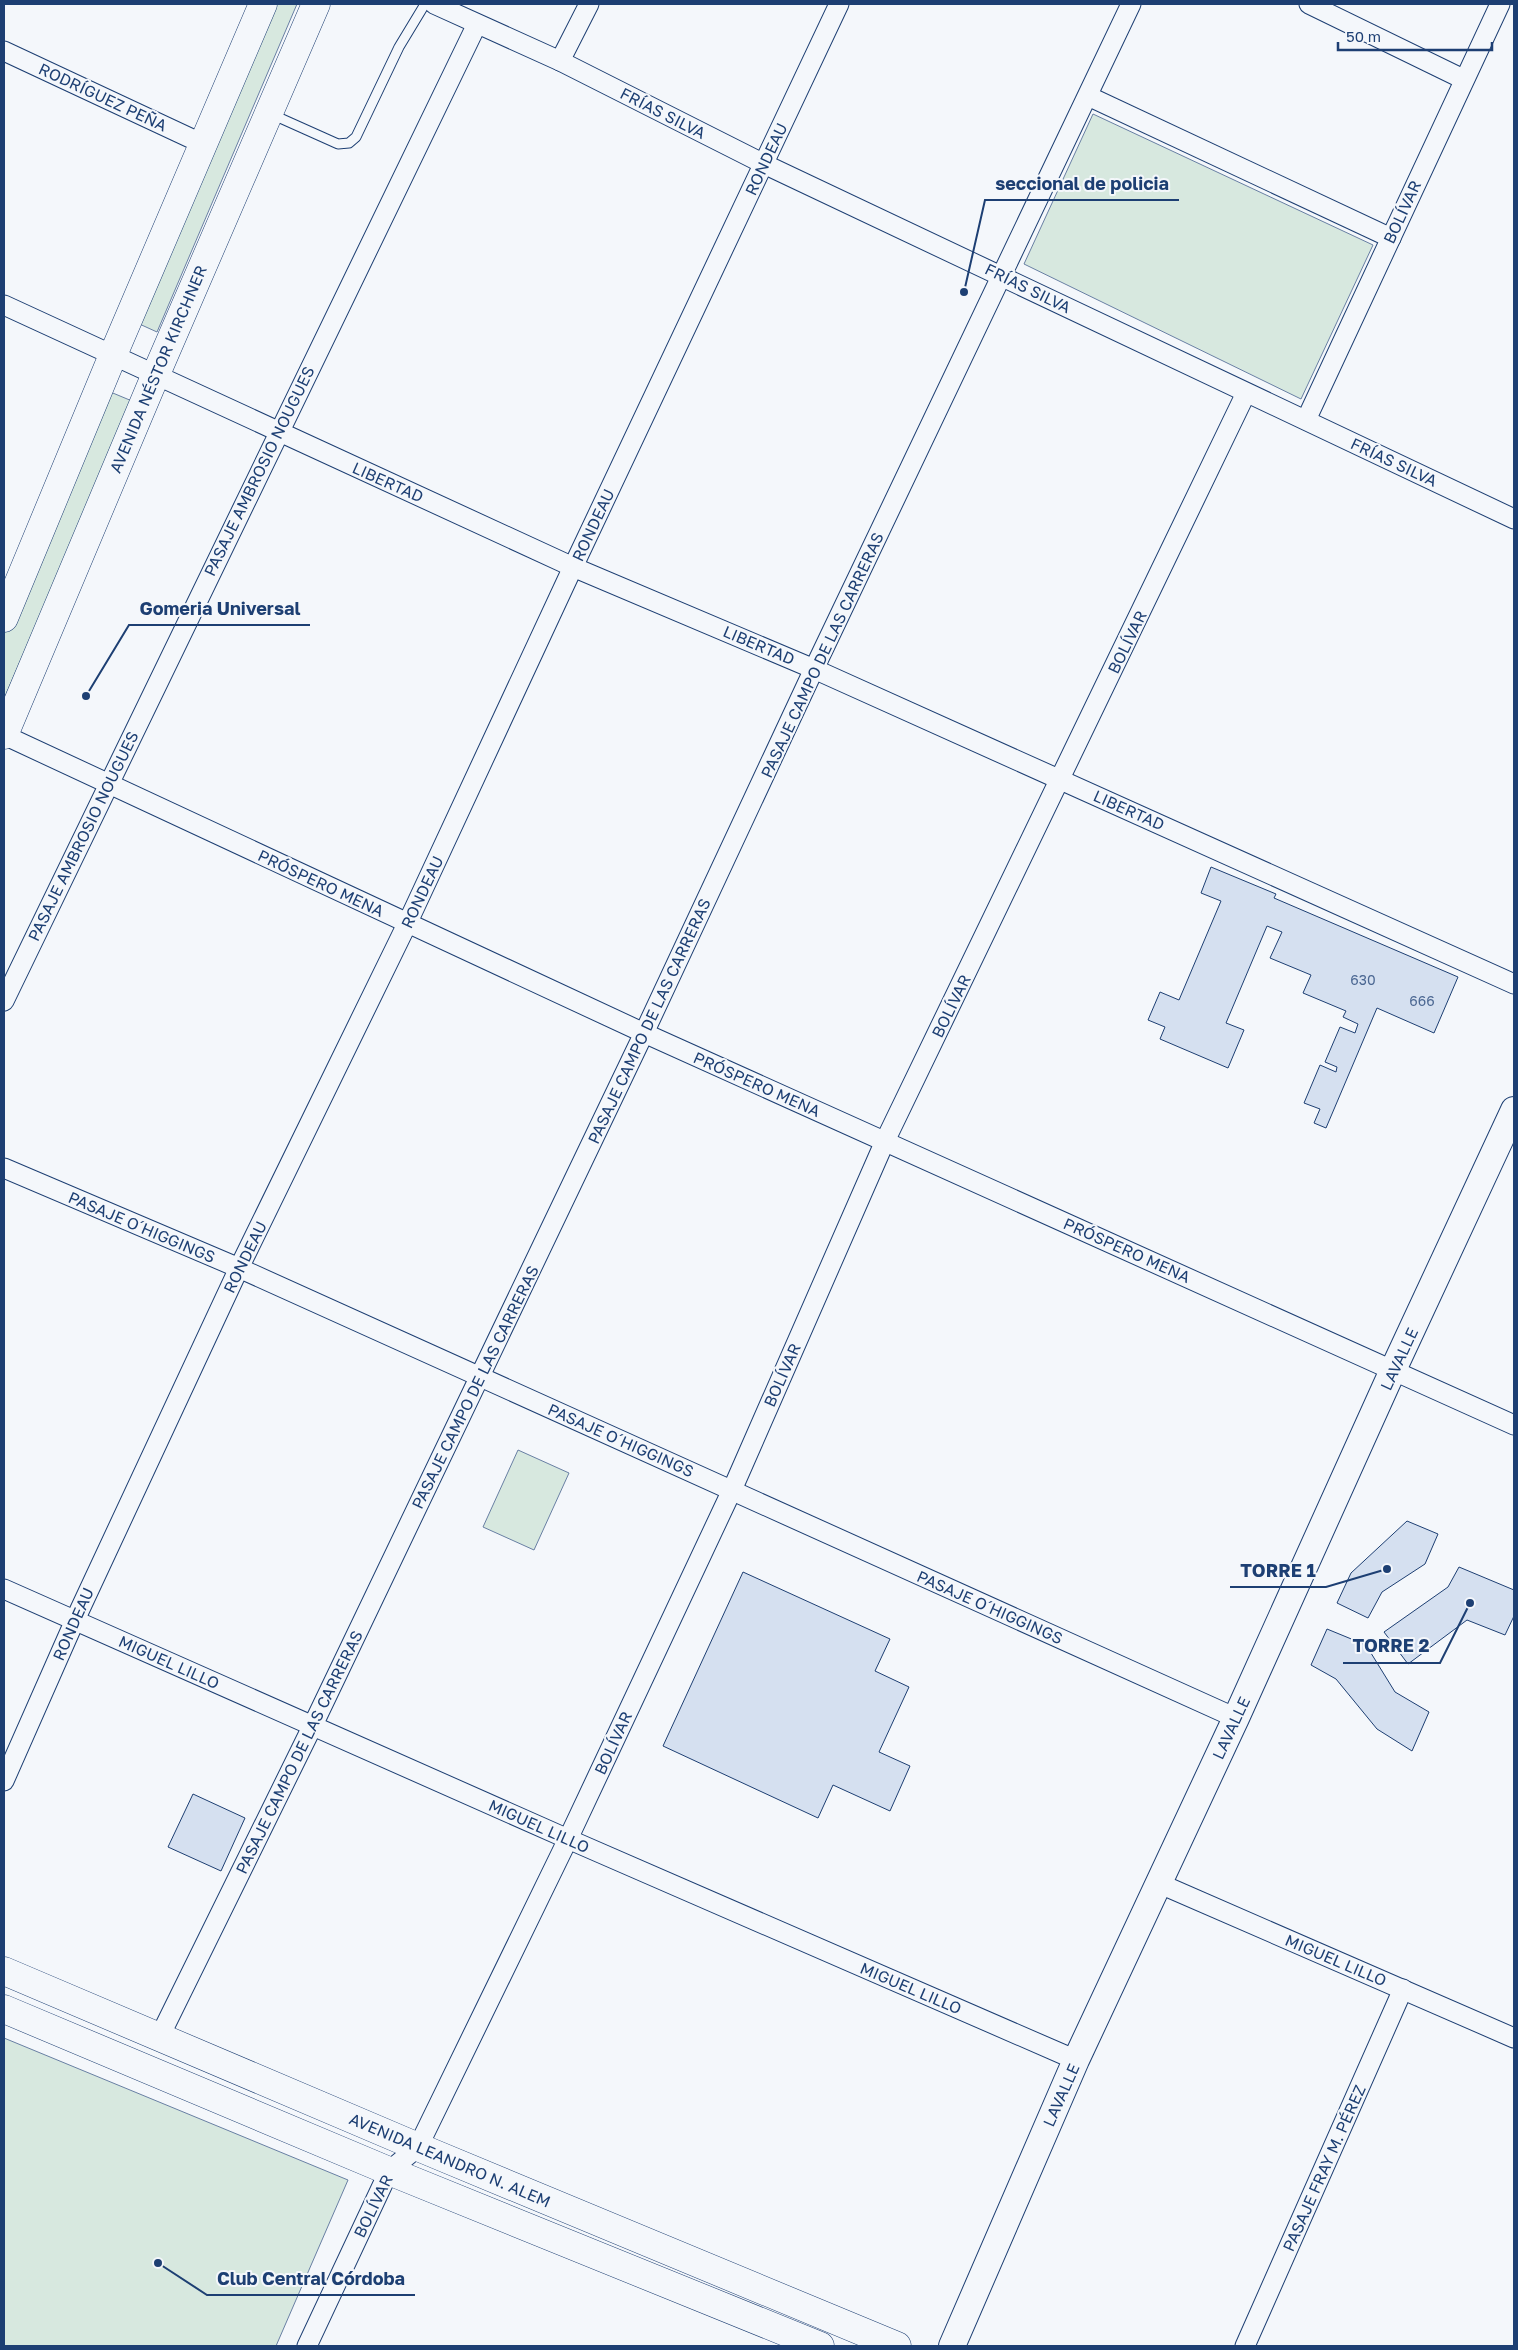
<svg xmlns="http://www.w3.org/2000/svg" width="1518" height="2350" font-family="'Golos Text',sans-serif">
	<rect width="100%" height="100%" fill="#f4f7fb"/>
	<g fill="#d7e8df" stroke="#687fa3">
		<path d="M 269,4 L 297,4 L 157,332 L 135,322 Z"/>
		<path d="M 1093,114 L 1373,245 L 1301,399 L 1024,264 Z"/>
		<path d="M 108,391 L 132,401 L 4,699 L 4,634 Z"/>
		<path d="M 518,1450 L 569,1473 L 534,1550 L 483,1527 Z"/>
		<path d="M 4,2038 L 348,2180 L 276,2346 L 4,2346 Z"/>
	</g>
	<g fill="#d5e0f0" stroke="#1d3f73">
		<path d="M 1211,867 L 1276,894 L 1274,898 L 1458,977 L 1434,1033 L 1377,1008 L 1326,1128 L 1314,1123 L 1320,1109 L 1304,1103 L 1320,1065 L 1336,1072 L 1337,1067 L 1325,1062 L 1340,1027 L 1355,1033 L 1358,1024 L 1343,1017 L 1346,1011 L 1303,993 L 1311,975 L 1270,958 L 1282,932 L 1267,926 L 1226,1023 L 1244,1030 L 1228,1068 L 1160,1039 L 1165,1027 L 1148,1020 L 1160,992 L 1179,1000 L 1221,901 L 1201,893 Z"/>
		<path d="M 1407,1521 L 1438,1534 L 1425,1564 L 1382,1592 L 1368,1618 L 1337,1603 L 1351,1573 Z"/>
		<path d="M 1459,1567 L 1514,1590 L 1514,1616 L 1505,1635 L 1467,1620 L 1408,1664 L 1384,1632 L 1448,1587 Z"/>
		<path d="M 743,1572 L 890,1639 L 875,1671 L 909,1687 L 879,1752 L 910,1766 L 890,1811 L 833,1785 L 818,1818 L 663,1746 Z"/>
		<path d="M 1327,1629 L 1366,1645 L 1395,1692 L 1429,1712 L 1412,1751 L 1377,1729 L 1336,1679 L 1311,1665 Z"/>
		<path d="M 193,1794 L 245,1818 L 221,1871 L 168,1847 Z"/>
	</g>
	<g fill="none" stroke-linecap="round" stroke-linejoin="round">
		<defs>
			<path id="lane" d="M 271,114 L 338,144 L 349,143 L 356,137 L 399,47 L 425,4"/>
			<g id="street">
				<path d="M 434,4 L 560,61 L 764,164 L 1514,519"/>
				<path d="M 1309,4 L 1463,79"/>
				<path d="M 4,51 L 203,144"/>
				<path d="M 560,61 L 589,4"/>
				<path d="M 1088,96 L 1391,238"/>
				<path d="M 4,305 L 573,567 L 814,669 L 1514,984"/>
				<path d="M 1306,420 L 1500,4"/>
				<path d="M 4,735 L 644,1033 L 1514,1425"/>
				<path d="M 4,1001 L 477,24"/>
				<path d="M 4,1168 L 239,1268 L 1236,1718"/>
				<path d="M 4,1589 L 568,1839 L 1076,2060"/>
				<path d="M 4,1781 L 75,1620 L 239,1268 L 407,924 L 573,567 L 839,4"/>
				<path d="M 1158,1883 L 1514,2038"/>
				<path d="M 160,2036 L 313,1725 L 644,1033 L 814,669 L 1131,4"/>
				<path d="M 307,2346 L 389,2171 L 418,2147 L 568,1839 L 732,1490 L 885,1141 L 1246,393"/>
				<path d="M 1245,2346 L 1403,1989"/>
			</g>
			<path id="secondary" d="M 952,2346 L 1076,2060 L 1236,1718 L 1393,1370 L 1514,1110"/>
			<g id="primary">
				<path d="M 4,618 L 113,355 L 263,4"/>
				<path d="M 4,735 L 156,374 L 316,4"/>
				<path d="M 4,1971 L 418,2147 L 897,2346"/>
				<path d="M 4,2009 L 389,2171 L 820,2346"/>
			</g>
		</defs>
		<use href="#lane" stroke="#1d3f73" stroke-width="11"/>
		<use href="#street" stroke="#1d3f73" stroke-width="21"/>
		<use href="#secondary" stroke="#1d3f73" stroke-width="28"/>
		<use href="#primary" stroke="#1d3f73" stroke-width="29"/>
		<use href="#lane" stroke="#f4f7fb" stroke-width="9"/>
		<use href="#street" stroke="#f4f7fb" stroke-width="19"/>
		<use href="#secondary" stroke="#f4f7fb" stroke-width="26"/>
		<use href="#primary" stroke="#f4f7fb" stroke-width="28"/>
	</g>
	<g text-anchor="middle" stroke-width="4" stroke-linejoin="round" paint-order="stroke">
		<g font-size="14" fill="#4b6792">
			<text x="1363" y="985">630</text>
			<text x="1422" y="1006">666</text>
		</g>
		<g font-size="16" fill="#1d3f73" stroke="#f4f7fb">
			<text transform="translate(103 97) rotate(25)" y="6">RODRÍGUEZ PEÑA</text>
			<text transform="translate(663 113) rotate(27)" y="6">FRÍAS SILVA</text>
			<text transform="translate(766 159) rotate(-65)" y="6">RONDEAU</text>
			<text transform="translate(1402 212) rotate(-65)" y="6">BOLÍVAR</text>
			<text transform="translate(1028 288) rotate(26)" y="6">FRÍAS SILVA</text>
			<text transform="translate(158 369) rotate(-67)" y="6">AVENIDA NÉSTOR KIRCHNER</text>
			<text transform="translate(1394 462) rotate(25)" y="6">FRÍAS SILVA</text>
			<text transform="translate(259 471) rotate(-64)" y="6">PASAJE AMBROSIO NOUGUES</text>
			<text transform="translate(388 482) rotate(24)" y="6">LIBERTAD</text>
			<text transform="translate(593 525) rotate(-65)" y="6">RONDEAU</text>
			<text transform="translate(1127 642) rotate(-64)" y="6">BOLÍVAR</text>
			<text transform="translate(759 645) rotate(23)" y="6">LIBERTAD</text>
			<text transform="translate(822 655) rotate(-65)" y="6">PASAJE CAMPO DE LAS CARRERAS</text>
			<text transform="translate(1129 810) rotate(24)" y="6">LIBERTAD</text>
			<text transform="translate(83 836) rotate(-64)" y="6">PASAJE AMBROSIO NOUGUES</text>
			<text transform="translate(321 883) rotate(25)" y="6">PRÓSPERO MENA</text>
			<text transform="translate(422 892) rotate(-65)" y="6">RONDEAU</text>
			<text transform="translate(951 1006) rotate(-64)" y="6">BOLÍVAR</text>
			<text transform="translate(649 1021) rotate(-65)" y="6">PASAJE CAMPO DE LAS CARRERAS</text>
			<text transform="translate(757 1084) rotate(24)" y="6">PRÓSPERO MENA</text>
			<text transform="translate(142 1227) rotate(23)" y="6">PASAJE O´HIGGINGS</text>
			<text transform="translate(1127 1250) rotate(24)" y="6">PRÓSPERO MENA</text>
			<text transform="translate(245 1257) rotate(-64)" y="6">RONDEAU</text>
			<text transform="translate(1399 1359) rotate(-65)" y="6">LAVALLE</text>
			<text transform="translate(782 1375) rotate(-66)" y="6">BOLÍVAR</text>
			<text transform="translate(475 1387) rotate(-64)" y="6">PASAJE CAMPO DE LAS CARRERAS</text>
			<text transform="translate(621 1440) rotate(24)" y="6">PASAJE O´HIGGINGS</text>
			<text transform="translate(990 1607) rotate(24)" y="6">PASAJE O´HIGGINGS</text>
			<text transform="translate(73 1624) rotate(-66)" y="6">RONDEAU</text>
			<text transform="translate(169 1662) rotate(24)" y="6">MIGUEL LILLO</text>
			<text transform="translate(1231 1728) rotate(-65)" y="6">LAVALLE</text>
			<text transform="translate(613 1743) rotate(-65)" y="6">BOLÍVAR</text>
			<text transform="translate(299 1752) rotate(-64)" y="6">PASAJE CAMPO DE LAS CARRERAS</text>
			<text transform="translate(539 1826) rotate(24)" y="6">MIGUEL LILLO</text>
			<text transform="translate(1336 1960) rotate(23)" y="6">MIGUEL LILLO</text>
			<text transform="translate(911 1988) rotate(23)" y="6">MIGUEL LILLO</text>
			<text transform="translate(1061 2095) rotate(-66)" y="6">LAVALLE</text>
			<text transform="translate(450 2160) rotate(23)" y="6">AVENIDA LEANDRO N. ALEM</text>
			<text transform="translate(1324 2168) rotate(-66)" y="6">PASAJE FRAY M. PÉREZ</text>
			<text transform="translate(373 2206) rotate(-64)" y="6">BOLÍVAR</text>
		</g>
	</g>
	<path fill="none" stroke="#1d3f73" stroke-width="2" d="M964 292L985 200H1179M86 696L129 625H310M1387 1569L1326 1587H1230M1470 1603L1440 1663H1343M158 2263L207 2295H415"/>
	<g fill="#1d3f73" stroke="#f4f7fb" stroke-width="2">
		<circle cx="964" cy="292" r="5"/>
		<circle cx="86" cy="696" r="5"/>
		<circle cx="1387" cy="1569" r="5"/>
		<circle cx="1470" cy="1603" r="5"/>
		<circle cx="158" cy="2263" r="5"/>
	</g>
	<g font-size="18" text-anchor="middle" font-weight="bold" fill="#1d3f73" stroke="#f4f7fb" stroke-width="4" stroke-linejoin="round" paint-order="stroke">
		<text x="1082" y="190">seccional de policia</text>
		<text x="220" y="615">Gomeria Universal</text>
		<text x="1278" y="1577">TORRE 1</text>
		<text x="1391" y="1652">TORRE 2</text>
		<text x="311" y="2285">Club Central Córdoba</text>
	</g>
	<rect width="1518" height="2350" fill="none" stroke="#1d3f73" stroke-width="10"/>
	<path d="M1338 42v8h154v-8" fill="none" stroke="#1d3f73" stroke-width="2.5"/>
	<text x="1346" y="42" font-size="15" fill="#1d3f73" stroke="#f4f7fb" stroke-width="4" paint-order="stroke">50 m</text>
</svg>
